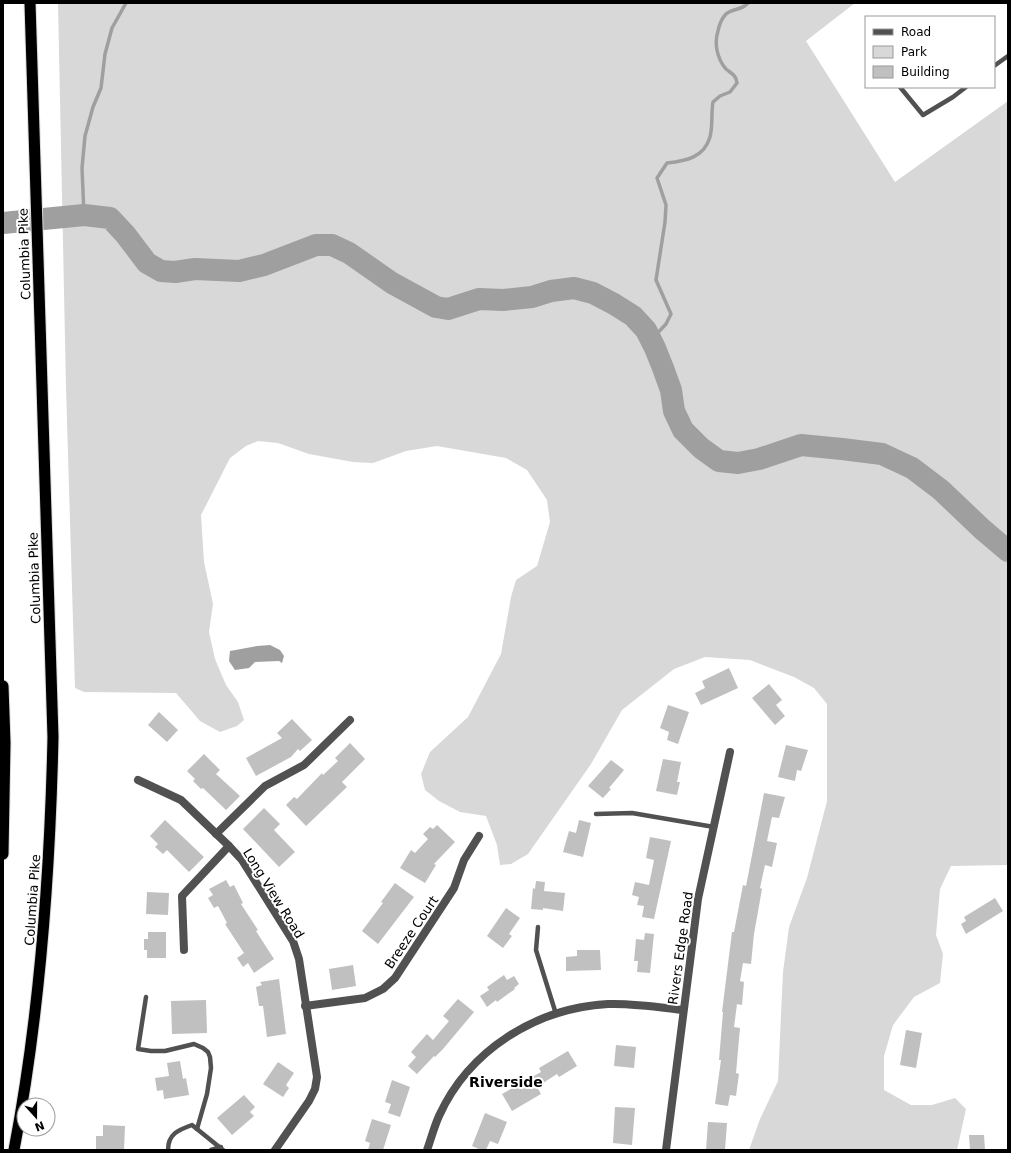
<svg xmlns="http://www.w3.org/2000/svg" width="1011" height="1153" font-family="'DejaVu Sans',sans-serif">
	<rect width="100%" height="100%" fill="#fff"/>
	<path fill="#d8d8d8" d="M 58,3 L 855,3 L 806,41 L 895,182 L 1008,101 L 1008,865 L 951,866 L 940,889 L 936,935 L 943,954 L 940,983 L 914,997 L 893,1025 L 884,1056 L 884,1090 L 911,1105 L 932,1105 L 955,1098 L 966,1109 L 957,1150 L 749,1150 L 760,1119 L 778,1081 L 783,972 L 789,927 L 807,878 L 827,801 L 827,704 L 814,688 L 794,677 L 750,660 L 705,657 L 674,669 L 622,710 L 591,764 L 528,854 L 511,864 L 500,865 L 497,845 L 486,816 L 460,812 L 439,801 L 425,790 L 421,774 L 430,752 L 468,717 L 501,654 L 511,597 L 516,580 L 537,566 L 550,522 L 547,500 L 527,470 L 506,458 L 437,446 L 406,451 L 373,463 L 353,462 L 309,454 L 278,443 L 258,441 L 246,446 L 230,458 L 201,515 L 204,562 L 213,604 L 209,632 L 215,659 L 226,685 L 238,702 L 244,720 L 237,726 L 220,732 L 200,721 L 176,693 L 84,692 L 75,688 L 66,387 Z"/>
	<path fill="#9f9f9f" d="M 270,645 L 280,650 L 284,656 L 282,663 L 279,661 L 255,662 L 249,668 L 235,670 L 229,661 L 230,651 L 257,646 Z"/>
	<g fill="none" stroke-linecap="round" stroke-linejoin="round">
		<g stroke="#9f9f9f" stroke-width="3.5">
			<path d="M 84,215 L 82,168 L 85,136 L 93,107 L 101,88 L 105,54 L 112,28 L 126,3"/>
			<path d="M 651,340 L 666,324 L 671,314 L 656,280 L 665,222 L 666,205 L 657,178 L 667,163 C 685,161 704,158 710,137 C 713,126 711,113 713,102 L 720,96 L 730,92 L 737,83 C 736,75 732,74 726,69 C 717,59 714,43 718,31 C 719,26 722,18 726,14 C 733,8 741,11 748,3"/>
		</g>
		<path stroke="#9f9f9f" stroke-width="22" d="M 3,223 L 84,215 L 110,218 L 125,234 L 147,263 L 161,271 L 175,272 L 195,269 L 239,271 L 264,265 L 316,245 L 332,245 L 349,253 L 392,283 L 436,307 L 448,309 L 479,299 L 503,300 L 532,297 L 551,291 L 574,288 L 593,293 L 614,304 L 633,316 L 646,330 L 655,348 L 663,368 L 671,390 L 674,411 L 683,430 L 701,448 L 719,461 L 738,463 L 759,459 L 801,445 L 842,449 L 882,454 L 912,468 L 941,490 L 982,529 L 1008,551"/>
	</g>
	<g fill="#c0c0c0">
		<path d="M 729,668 L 738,688 L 701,705 L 695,693 L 705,688 L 702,681 Z"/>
		<path d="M 769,684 L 782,700 L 776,705 L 785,716 L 775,725 L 752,698 Z"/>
		<path d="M 668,705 L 689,712 L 678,744 L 667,740 L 669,732 L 660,728 Z"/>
		<path d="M 159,712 L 178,730 L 167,742 L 148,725 Z"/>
		<path d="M 292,719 L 312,740 L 300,751 L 298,749 L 291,757 L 256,776 L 246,758 L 282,738 L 277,733 Z"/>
		<path d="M 350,743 L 365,759 L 342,782 L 347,787 L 306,826 L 286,805 L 294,797 L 297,799 L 322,773 L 323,775 L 338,761 L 335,758 Z"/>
		<path d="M 786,745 L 808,750 L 801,771 L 797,770 L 795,781 L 778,777 Z"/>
		<path d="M 204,754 L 220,770 L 216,774 L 240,796 L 226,810 L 203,788 L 201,789 L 193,781 L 195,779 L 187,771 Z"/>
		<path d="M 663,759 L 681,762 L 677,782 L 680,782 L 677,795 L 656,791 Z"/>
		<path d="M 611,760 L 624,770 L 609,788 L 611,789 L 603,798 L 588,786 Z"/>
		<path d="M 764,793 L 785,797 L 779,818 L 772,817 L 767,841 L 777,843 L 772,867 L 765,865 L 760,888 L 762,889 L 754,934 L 751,964 L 743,963 L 740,981 L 744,982 L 742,1005 L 737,1004 L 734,1027 L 740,1028 L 736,1073 L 739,1074 L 736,1096 L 730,1095 L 728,1106 L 715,1104 L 721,1060 L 719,1060 L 723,1012 L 722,1012 L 732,932 L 734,932 L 743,885 L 746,886 Z"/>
		<path d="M 264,808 L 280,824 L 274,830 L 295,852 L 279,867 L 243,829 Z"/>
		<path d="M 165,820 L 204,857 L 189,872 L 167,850 L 163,854 L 155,847 L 158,844 L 150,836 Z"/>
		<path d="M 579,820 L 591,823 L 583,857 L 563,852 L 569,831 L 576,833 Z"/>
		<path d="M 437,825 L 455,842 L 434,864 L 436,865 L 425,883 L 400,868 L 411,850 L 415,853 L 428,839 L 423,834 L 430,827 L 433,829 Z"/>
		<path d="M 650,837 L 671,841 L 654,919 L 642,917 L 644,906 L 637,905 L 639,897 L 632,895 L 635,882 L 649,885 L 654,860 L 646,858 Z"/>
		<path d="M 226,880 L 230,887 L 234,885 L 243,903 L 241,904 L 258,930 L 256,931 L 274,959 L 254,973 L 248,963 L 243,967 L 237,958 L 244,953 L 225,924 L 227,923 L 218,906 L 214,908 L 208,898 L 213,895 L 209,889 Z"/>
		<path d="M 536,881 L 545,882 L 544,891 L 565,893 L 563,911 L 543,908 L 543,910 L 531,909 L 533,888 L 535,889 Z"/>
		<path d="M 395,883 L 414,897 L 378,944 L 362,931 L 383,903 L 381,902 Z"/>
		<path d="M 147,892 L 169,893 L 168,915 L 146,914 Z"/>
		<path d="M 995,898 L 1003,911 L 966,934 L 961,924 L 966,921 L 964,917 Z"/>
		<path d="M 506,908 L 520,918 L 509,934 L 512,936 L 503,948 L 487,936 Z"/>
		<path d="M 148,932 L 166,932 L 166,958 L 147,958 L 147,950 L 144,950 L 144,939 L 148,939 Z"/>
		<path d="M 645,933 L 654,934 L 650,973 L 637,972 L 638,961 L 634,961 L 636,939 L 644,940 Z"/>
		<path d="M 577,950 L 600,950 L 601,970 L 566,971 L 566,957 L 577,956 Z"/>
		<path d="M 353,965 L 356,986 L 332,990 L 329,969 Z"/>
		<path d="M 504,975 L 507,980 L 514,976 L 519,984 L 514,988 L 515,989 L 497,1002 L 496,1000 L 487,1007 L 480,996 L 489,990 L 487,987 Z"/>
		<path d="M 279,979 L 286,1034 L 267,1037 L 263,1006 L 259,1006 L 256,987 L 262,985 L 260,982 Z"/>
		<path d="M 458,999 L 474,1012 L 443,1049 L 435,1057 L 434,1056 L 417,1074 L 408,1066 L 416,1057 L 411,1052 L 427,1034 L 433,1040 L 449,1021 L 443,1016 Z"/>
		<path d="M 206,1000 L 207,1033 L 172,1034 L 171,1001 Z"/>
		<path d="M 906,1030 L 922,1033 L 916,1068 L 900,1065 Z"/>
		<path d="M 616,1045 L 636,1047 L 634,1068 L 614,1066 Z"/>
		<path d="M 568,1051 L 577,1066 L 559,1077 L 557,1074 L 537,1087 L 541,1094 L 512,1111 L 502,1094 L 541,1072 L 539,1068 Z"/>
		<path d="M 180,1061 L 183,1079 L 186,1078 L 189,1095 L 164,1099 L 163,1090 L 157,1091 L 155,1078 L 169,1076 L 167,1063 Z"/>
		<path d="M 278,1062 L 294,1073 L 286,1085 L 289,1088 L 283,1097 L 263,1084 Z"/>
		<path d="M 392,1080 L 410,1087 L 400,1117 L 388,1113 L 391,1104 L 385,1102 Z"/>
		<path d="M 244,1095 L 255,1107 L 250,1112 L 254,1116 L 232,1135 L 217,1118 Z"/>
		<path d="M 615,1107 L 635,1108 L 632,1145 L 613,1143 Z"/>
		<path d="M 485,1113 L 507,1122 L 498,1144 L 490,1141 L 486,1150 L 481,1150 L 472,1146 Z"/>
		<path d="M 372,1119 L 391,1125 L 383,1150 L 368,1150 L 370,1143 L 365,1141 Z"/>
		<path d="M 708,1122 L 727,1123 L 725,1150 L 706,1150 Z"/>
		<path d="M 103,1125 L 125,1126 L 124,1150 L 96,1150 L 96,1136 L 103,1136 Z"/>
		<path d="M 969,1135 L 984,1135 L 985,1150 L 970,1150 Z"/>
	</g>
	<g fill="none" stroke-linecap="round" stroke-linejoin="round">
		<defs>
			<g id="trunk">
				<path d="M 3,686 L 5,743 L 3,854"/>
				<path d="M 14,1150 C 40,1014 50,876 53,737 L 30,3"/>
			</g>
		</defs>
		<use href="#trunk" stroke="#dbdbdb" stroke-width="13"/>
		<g stroke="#515151" stroke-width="4.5">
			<path d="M 994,66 L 1008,56"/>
			<path d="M 900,87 L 923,115 L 953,97 L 966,87"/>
			<path d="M 596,814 L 632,813 L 714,827"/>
			<path d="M 538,927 L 536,950 L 556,1014"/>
			<path d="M 146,997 L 138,1049 L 151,1051 L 165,1051 L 194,1044 L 203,1048 L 208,1052 L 210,1057 L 211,1068 L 207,1094 L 197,1129"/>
			<path d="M 168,1150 C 168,1134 178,1130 192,1125 L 223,1150"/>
			<path d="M 211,1150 L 221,1147"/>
		</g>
		<g stroke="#515151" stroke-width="8">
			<path d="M 138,780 L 181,800 L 229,846 L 242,860 L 293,941 L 299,959 L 317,1077 L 315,1089 L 309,1101 L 275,1150"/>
			<path d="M 216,834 L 265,786 L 304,765 L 350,720"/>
			<path d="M 184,950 L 182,896 L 229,846"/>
			<path d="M 305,1006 L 365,998 L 383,989 L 395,978 L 454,888 L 464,860 L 479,836"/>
			<path d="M 427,1150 C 431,1139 434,1127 439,1116 C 469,1050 536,1008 608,1004 C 633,1003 658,1007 683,1010"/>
			<path d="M 666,1150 L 698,899 L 730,752"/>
		</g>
		<use href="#trunk" stroke="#000" stroke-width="11"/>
	</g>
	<g text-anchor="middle" stroke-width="4" stroke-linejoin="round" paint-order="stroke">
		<g font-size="13" fill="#000" stroke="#fff">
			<text transform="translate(24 254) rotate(-92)" y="5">Columbia Pike</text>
			<text transform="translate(34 578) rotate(-92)" y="5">Columbia Pike</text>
			<text transform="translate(274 893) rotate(58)" y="5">Long View Road</text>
			<text transform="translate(32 900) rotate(-86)" y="5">Columbia Pike</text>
			<text transform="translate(411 932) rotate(-56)" y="5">Breeze Court</text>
			<text transform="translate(680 948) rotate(-82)" y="5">Rivers Edge Road</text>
		</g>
		<g font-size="14" font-weight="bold" fill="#000" stroke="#fff">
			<text x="506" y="1087">Riverside</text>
		</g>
	</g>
	<rect width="1011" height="1153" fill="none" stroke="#000000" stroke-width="8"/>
	<rect x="865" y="16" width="130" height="72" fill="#ffffff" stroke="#999999"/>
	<rect x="873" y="29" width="20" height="6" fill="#515151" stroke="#999999"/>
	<text x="901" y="36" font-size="12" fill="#000000">Road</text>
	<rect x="873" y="46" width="20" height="12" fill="#d8d8d8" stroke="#999999"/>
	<text x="901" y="56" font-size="12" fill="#000000">Park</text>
	<rect x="873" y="66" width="20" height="12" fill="#c0c0c0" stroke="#999999"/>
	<text x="901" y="76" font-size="12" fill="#000000">Building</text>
	<g transform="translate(36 1117) rotate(159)"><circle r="19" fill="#ffffff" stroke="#999999"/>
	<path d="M0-3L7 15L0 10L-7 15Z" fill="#000000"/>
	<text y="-6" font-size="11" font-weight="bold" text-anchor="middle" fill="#000000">N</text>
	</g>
</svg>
